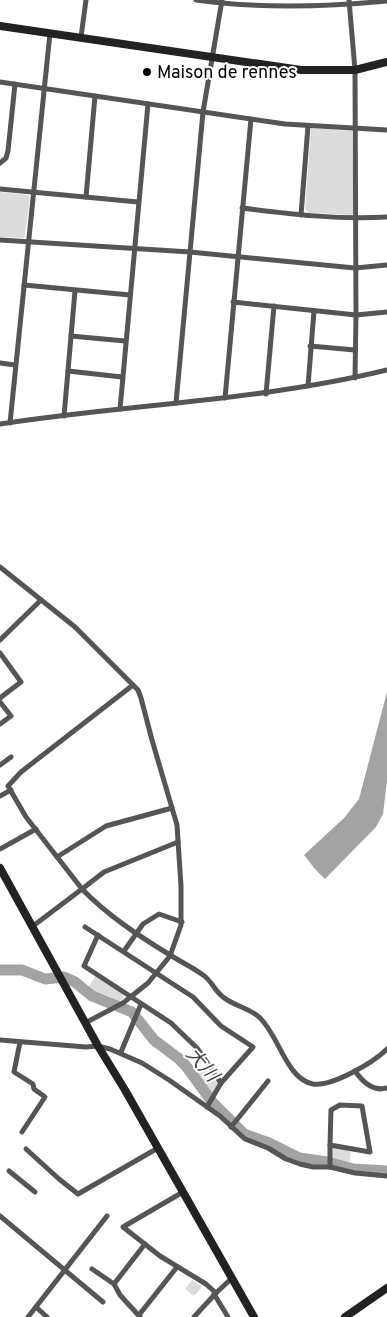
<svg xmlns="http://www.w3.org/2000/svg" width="387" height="1317" font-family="Overpass,'Noto Sans JP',sans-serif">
	<rect width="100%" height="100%" fill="#fff"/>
	<g fill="#dcdcdc">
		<path d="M 311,128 L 352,131 L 354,215 L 309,213 L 305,209 Z"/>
		<path d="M 0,192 L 28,195 L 30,198 L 25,236 L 24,238 L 0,237 Z"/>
		<path d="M 96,975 L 123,993 L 124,998 L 115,1004 L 93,995 L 87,990 Z"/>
		<path d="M 210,1068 L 220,1083 L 211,1098 L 190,1070 L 204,1071 Z"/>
		<path d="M 335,1147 L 351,1150 L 349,1165 L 330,1162 L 331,1150 Z"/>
		<path d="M 192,1280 L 202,1287 L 194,1296 L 185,1289 Z"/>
	</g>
	<path fill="#a3a3a3" d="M 387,692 L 387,781 L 383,814 L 376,827 L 325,879 L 315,869 L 304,855 L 344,818 L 359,799 Z"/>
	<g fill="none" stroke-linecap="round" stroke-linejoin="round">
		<path stroke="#a3a3a3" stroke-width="11" d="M 0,970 L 22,970 L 45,979 L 64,977 L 75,982 L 92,996 L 132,1012 L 154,1040 L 178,1058 L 186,1066 L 213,1103 L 244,1134 L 269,1143 L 299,1158 L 327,1162 L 353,1169 L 387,1171"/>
		<g stroke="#555" stroke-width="5">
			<path d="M 196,0 C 259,9 324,7 387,1"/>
			<path d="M 349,0 L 355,70 L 356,315 L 355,378"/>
			<path d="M 81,37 L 86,0"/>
			<path d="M 0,82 L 285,124 L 387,130"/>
			<path d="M 0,163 L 6,158 L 8,151 L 15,84"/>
			<path d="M 0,189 L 138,202"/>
			<path d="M 86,197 L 95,96"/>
			<path d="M 242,208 C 290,214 338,220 387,217"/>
			<path d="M 301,215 L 308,126"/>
			<path d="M 0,240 L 190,252 L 355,268 L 387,265"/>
			<path d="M 24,285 L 130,295"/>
			<path d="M 233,302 L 356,315 L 387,312"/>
			<path d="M 71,336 L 125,341"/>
			<path d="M 310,346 L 355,350"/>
			<path d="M 0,363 L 15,365"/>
			<path d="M 68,371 L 122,377"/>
			<path d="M 308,386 L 314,311"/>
			<path d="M 266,394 L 274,306"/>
			<path d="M 225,398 L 251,119"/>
			<path d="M 176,403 L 203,112 L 222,0"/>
			<path d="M 120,409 L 148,104"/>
			<path d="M 64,416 L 75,291"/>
			<path d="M 10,423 L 50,33"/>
			<path d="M 0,424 C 129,404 260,401 387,370"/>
			<path d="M 0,567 L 75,627 L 138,690 L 141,698 L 152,740 L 177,825 L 181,886 L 181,925 L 170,956 L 148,983 L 123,1003 L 85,1023"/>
			<path d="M 0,640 L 41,600"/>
			<path d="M 0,653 L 21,682 L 0,698"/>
			<path d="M 133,685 L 21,772 L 8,786 L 26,817 L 82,889 L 104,872 L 178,842"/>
			<path d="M 0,702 L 11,716 L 0,724"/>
			<path d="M 0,765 L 11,757"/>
			<path d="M 0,796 L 11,790"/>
			<path d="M 0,849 L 36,829"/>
			<path d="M 57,857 L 106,826 L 172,808"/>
			<path d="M 33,926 L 82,889 C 107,915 139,936 170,955 C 181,962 192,967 203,975 C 211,980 215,991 223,997 C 234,1006 249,1008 259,1017 C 279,1035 286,1079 313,1084 C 332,1087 374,1062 387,1049"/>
			<path d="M 85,927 L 193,997 L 221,1026 L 253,1047 L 221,1083"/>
			<path d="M 98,935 L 84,966 L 171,1023 L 197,1048 L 221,1083 L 207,1107"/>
			<path d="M 124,951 L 143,924 L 159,914 L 182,922"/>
			<path d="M 0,1040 L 86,1047 L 98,1046 L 110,1049 L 142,1063 L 169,1080 L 220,1116 L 245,1139 L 268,1148 L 286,1159 L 300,1164 L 313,1167 L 330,1167 L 355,1173 L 387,1176"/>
			<path d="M 20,1042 L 14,1072 L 33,1084 L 34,1089 L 45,1097 L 22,1132"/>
			<path d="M 121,1052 L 141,1004"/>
			<path d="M 355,1071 C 362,1081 373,1092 387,1088"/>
			<path d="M 340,1105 L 362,1106 L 370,1152 L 330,1145 L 331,1110 Z"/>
			<path d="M 231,1127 L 268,1081"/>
			<path d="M 26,1149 L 59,1179 L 78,1194 L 158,1148"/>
			<path d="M 330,1167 L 330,1145"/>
			<path d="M 9,1171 L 35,1192"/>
			<path d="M 183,1192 L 123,1227 L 160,1256 L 206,1284 L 216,1293"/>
			<path d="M 0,1216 L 103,1302"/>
			<path d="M 92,1269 L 114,1284"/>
			<path d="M 214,1294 L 228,1317"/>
			<path d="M 36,1307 L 47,1317"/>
			<path d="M 139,1315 L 177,1267"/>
			<path d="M 28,1317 L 107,1216"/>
			<path d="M 140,1317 L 120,1295 L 114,1284 L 145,1244"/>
			<path d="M 194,1317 L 216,1293 L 232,1278"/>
		</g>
		<g stroke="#222" stroke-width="8">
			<path d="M 0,26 L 301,70 L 355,70 L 387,62"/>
			<path d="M 0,868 L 98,1046 L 125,1090 L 254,1317"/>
			<path d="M 345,1317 L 387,1288"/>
		</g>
	</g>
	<circle fill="#000" stroke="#fff" stroke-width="2" cx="147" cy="72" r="5"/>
	<g text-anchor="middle" stroke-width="4" stroke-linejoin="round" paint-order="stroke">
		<g font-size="18" fill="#000" stroke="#fff" text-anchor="start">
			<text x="157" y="78">Maison de rennes</text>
		</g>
		<g font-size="19" font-style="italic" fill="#444" stroke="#fff">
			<text transform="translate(203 1064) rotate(49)" y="7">大川</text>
		</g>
	</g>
</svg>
